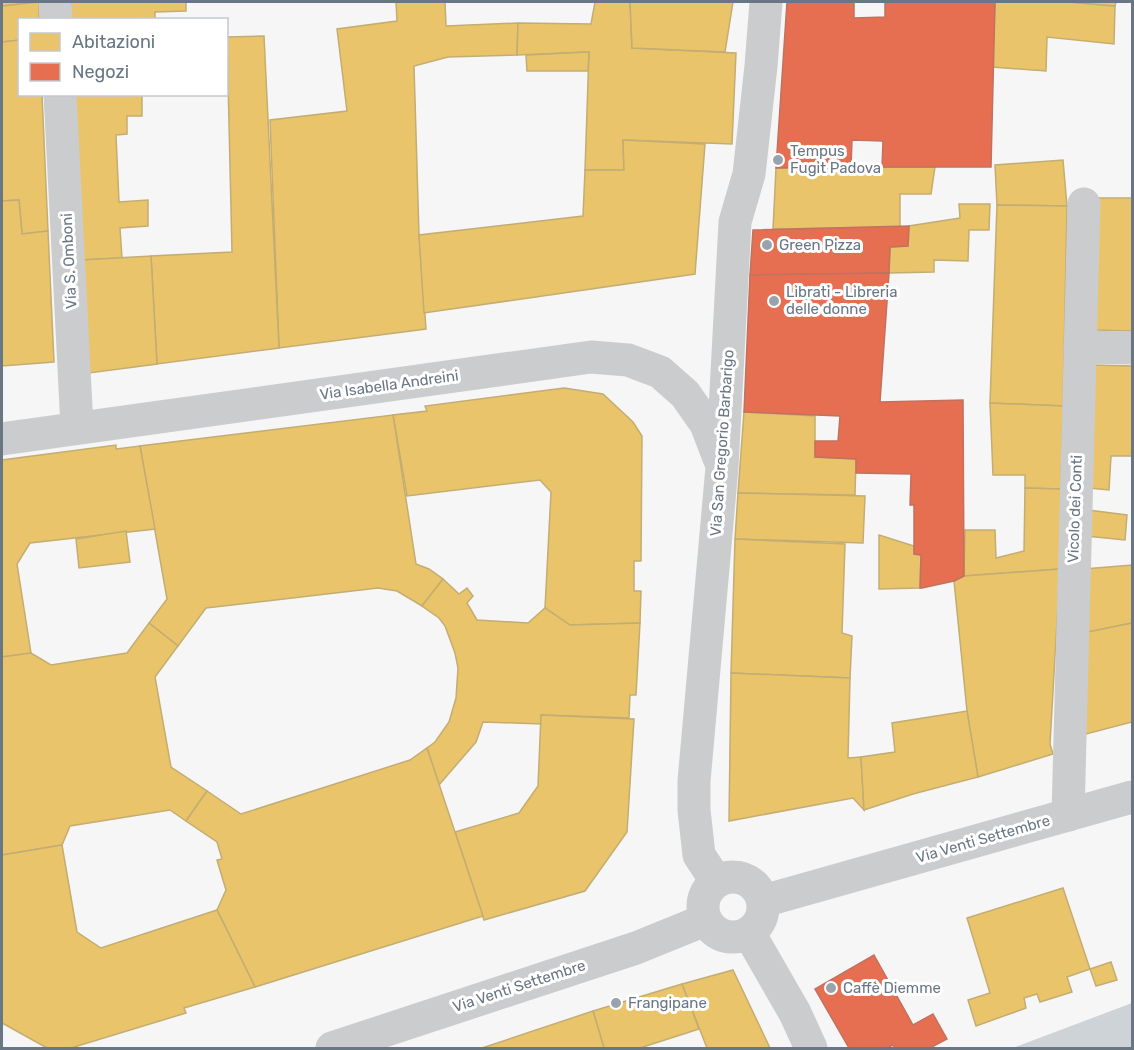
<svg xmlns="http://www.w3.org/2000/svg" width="1134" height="1050" font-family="Rubik,sans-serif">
	<rect width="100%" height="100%" fill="#f6f6f6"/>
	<path fill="#cdd3d7" d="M 1132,1003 L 1132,1048 L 1013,1048 Z"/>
	<g fill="#e9c46a" stroke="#c3ad72" stroke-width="1.5">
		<path d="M 2,2 L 39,2 L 2,6 Z"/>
		<path d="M 39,2 L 39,20 L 20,20 L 20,40 L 2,42 L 2,6 Z"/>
		<path d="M 71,2 L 199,2 L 186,2 L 186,11 L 155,12 L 155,20 L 71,20 Z"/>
		<path d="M 396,2 L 445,2 L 446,26 L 518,23 L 517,55 L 448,57 L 414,66 L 419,235 L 426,329 L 279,348 L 270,120 L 347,111 L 337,29 L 397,21 Z"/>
		<path d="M 595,2 L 630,2 L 632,48 L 736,53 L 732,144 L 623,140 L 624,170 L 585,170 L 589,52 L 517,55 L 518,23 L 591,24 Z"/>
		<path d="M 630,2 L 733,2 L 725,52 L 632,48 Z"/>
		<path d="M 995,2 L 1069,2 L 1115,6 L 1114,44 L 1047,37 L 1046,71 L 992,67 Z"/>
		<path d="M 1069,2 L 1116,2 L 1115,6 Z"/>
		<path d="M 264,36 L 279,348 L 157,364 L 151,256 L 232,252 L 227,37 Z"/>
		<path d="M 20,40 L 20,94 L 42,94 L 48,231 L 22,234 L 19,200 L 2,201 L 2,42 Z"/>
		<path d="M 589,52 L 588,71 L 527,71 L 526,55 Z"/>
		<path d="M 73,94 L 142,94 L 142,116 L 127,116 L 127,134 L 116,135 L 119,202 L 148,200 L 148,226 L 120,228 L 122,258 L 82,260 Z"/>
		<path d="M 623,140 L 705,144 L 695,274 L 424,313 L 419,235 L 583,216 L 585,170 L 624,170 Z"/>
		<path d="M 1063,160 L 1067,206 L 997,205 L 995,165 Z"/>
		<path d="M 935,167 L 931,194 L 900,194 L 900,227 L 773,229 L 776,168 Z"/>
		<path d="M 1097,198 L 1132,198 L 1132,331 L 1095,330 Z"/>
		<path d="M 19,200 L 22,234 L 48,231 L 54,362 L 2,366 L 2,201 Z"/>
		<path d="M 959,204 L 990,204 L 989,230 L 969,230 L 968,261 L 934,260 L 934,272 L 889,273 L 890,247 L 908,246 L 909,226 L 960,218 Z"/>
		<path d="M 997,205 L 1067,206 L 1063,406 L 990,403 Z"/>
		<path d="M 151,256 L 157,364 L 89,373 L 82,260 Z"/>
		<path d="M 1092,365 L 1132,366 L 1132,456 L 1111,456 L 1109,490 L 1089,488 Z"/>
		<path d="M 564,388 L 603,394 L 633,422 L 642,436 L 641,561 L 634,561 L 634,591 L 641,591 L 640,623 L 570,625 L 545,608 L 551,492 L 540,480 L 407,496 L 393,415 L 427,411 L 425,406 Z"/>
		<path d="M 990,403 L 1063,406 L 1061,489 L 1025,488 L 1025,475 L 993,475 Z"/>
		<path d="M 744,412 L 815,416 L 815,457 L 856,459 L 855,495 L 738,493 Z"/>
		<path d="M 393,415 L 416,564 L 429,569 L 443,579 L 422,606 L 397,591 L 378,588 L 206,608 L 178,646 L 149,623 L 167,599 L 140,446 Z"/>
		<path d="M 116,445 L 116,449 L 140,446 L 155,529 L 30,543 L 17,564 L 31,653 L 2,657 L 2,460 Z"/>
		<path d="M 1025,488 L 1061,489 L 1060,569 L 964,576 L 965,530 L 995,530 L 996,558 L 1024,551 Z"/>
		<path d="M 738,493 L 865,496 L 863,543 L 735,539 Z"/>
		<path d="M 1088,510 L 1127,515 L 1125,540 L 1086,536 Z"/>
		<path d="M 126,531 L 130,562 L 79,568 L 76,539 Z"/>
		<path d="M 879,535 L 914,546 L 914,554 L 921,555 L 920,588 L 879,589 Z"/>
		<path d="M 735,539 L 845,544 L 842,633 L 852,636 L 850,678 L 731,673 Z"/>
		<path d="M 1132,565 L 1132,623 L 1083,633 L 1084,569 Z"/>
		<path d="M 1060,569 L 1050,744 L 1053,754 L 978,777 L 967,711 L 954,581 L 964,576 Z"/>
		<path d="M 443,579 L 459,594 L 467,588 L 473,596 L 467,603 L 477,620 L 528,623 L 545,608 L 570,625 L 640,623 L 636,695 L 630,695 L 629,718 L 541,715 L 541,724 L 483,722 L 476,742 L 439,785 L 427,748 L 435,742 L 449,722 L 456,698 L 458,668 L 455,653 L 445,626 L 439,618 L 422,606 Z"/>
		<path d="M 149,623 L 178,646 L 155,677 L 171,767 L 207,791 L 186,821 L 170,810 L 70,826 L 62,845 L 2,855 L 2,657 L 31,653 L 51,665 L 127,653 Z"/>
		<path d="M 1132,623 L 1132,722 L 1082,735 L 1083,633 Z"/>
		<path d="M 731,673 L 850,678 L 848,758 L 861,757 L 864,810 L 853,798 L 729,821 Z"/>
		<path d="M 967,711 L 978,777 L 913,794 L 864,810 L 861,757 L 895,752 L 892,723 Z"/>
		<path d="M 541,715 L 634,719 L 627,832 L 585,891 L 484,920 L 455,832 L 519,813 L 538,786 Z"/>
		<path d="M 427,748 L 483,916 L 255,987 L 217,910 L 226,890 L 217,860 L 222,859 L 217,842 L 186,821 L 207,791 L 241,814 L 410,760 Z"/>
		<path d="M 62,845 L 77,932 L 101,948 L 217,910 L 255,987 L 184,1008 L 186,1013 L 71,1048 L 47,1048 L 2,1023 L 2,855 Z"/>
		<path d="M 1063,888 L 1090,969 L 1067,977 L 1072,992 L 1040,1002 L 1037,994 L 1024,998 L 1026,1008 L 976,1026 L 968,1000 L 990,993 L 967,918 Z"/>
		<path d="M 1111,962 L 1117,980 L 1096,986 L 1090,969 Z"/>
		<path d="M 733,970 L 770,1048 L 707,1048 L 682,984 Z"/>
		<path d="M 682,984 L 699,1029 L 640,1048 L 604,1048 L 593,1011 Z"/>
		<path d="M 593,1011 L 604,1048 L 482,1048 Z"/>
	</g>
	<g fill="#e76f51" stroke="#c17160" stroke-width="1.5">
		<path d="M 787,2 L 854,2 L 854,18 L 885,17 L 885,2 L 995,2 L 991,167 L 882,167 L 883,141 L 852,140 L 851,167 L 776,168 Z"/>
		<path d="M 909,226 L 908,246 L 890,247 L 889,273 L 750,275 L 753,230 Z"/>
		<path d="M 889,273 L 880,402 L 963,400 L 964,576 L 954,581 L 922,588 L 920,588 L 921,555 L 914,554 L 914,505 L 910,505 L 911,474 L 856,473 L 856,459 L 815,457 L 815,441 L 838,441 L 840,416 L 744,412 L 750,275 Z"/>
		<path d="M 874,955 L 913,1025 L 933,1014 L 947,1039 L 930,1048 L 895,1048 L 893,1045 L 887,1048 L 849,1048 L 815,989 Z"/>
	</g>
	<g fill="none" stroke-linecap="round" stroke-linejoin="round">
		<g stroke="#cbcccd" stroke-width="33">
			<path d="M 55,2 L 56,20"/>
			<path d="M 60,94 L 77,427"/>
			<path d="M 1080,347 L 1132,348"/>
			<path d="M 2,439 L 591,357 L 628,360 L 660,372 L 685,394 L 706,424 L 719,458"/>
			<path d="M 1068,815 L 1084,204"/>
			<circle cx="733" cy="907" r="30"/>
			<path d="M 716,881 L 699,855 L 694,810 L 694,781 L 722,467 L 735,222 L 749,174 L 761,66 L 766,2"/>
			<path d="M 763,901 L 1132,797"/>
			<path d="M 749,933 L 795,1013 L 811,1048"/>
			<path d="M 332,1048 L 636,948 L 705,920"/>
		</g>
	</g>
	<g fill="#9aa3ac" stroke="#fff" stroke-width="2">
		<circle cx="778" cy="160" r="6"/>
		<circle cx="767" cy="245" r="6"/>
		<circle cx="774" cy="301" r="6"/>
		<circle cx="831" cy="988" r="6"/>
		<circle cx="616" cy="1003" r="6"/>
	</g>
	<g text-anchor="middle" stroke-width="6" stroke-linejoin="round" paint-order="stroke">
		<g font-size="15" fill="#697684" stroke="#fff" text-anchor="start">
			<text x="790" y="156">Tempus<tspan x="790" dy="17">Fugit Padova</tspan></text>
			<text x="779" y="250">Green Pizza</text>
			<text x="786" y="297">Librati - Libreria<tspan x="786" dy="17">delle donne</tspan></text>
			<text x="843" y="993">Caffè Diemme</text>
			<text x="628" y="1008">Frangipane</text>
		</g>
		<g font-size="15" fill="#697684" stroke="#fff">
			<text transform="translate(69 261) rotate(-93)" y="5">Via S. Omboni</text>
			<text transform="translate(389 385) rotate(-8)" y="5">Via Isabella Andreini</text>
			<text transform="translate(722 443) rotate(-86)" y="5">Via San Gregorio Barbarigo</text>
			<text transform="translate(1075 509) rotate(-88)" y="5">Vicolo dei Conti</text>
			<text transform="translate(983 839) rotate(-16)" y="5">Via Venti Settembre</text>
			<text transform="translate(519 986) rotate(-18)" y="5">Via Venti Settembre</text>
		</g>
	</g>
	<rect width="1134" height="1050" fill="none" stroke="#697684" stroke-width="6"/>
	<rect x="18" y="18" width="210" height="78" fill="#ffffff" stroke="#c3c8ce" stroke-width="1.5"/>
	<rect x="30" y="33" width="30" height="18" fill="#e9c46a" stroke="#c3c8ce" stroke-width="1.5"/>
	<text x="72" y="48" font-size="18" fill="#697684">Abitazioni</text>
	<rect x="30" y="63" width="30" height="18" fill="#e76f51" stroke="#c3c8ce" stroke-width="1.5"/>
	<text x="72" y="78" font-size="18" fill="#697684">Negozi</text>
</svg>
